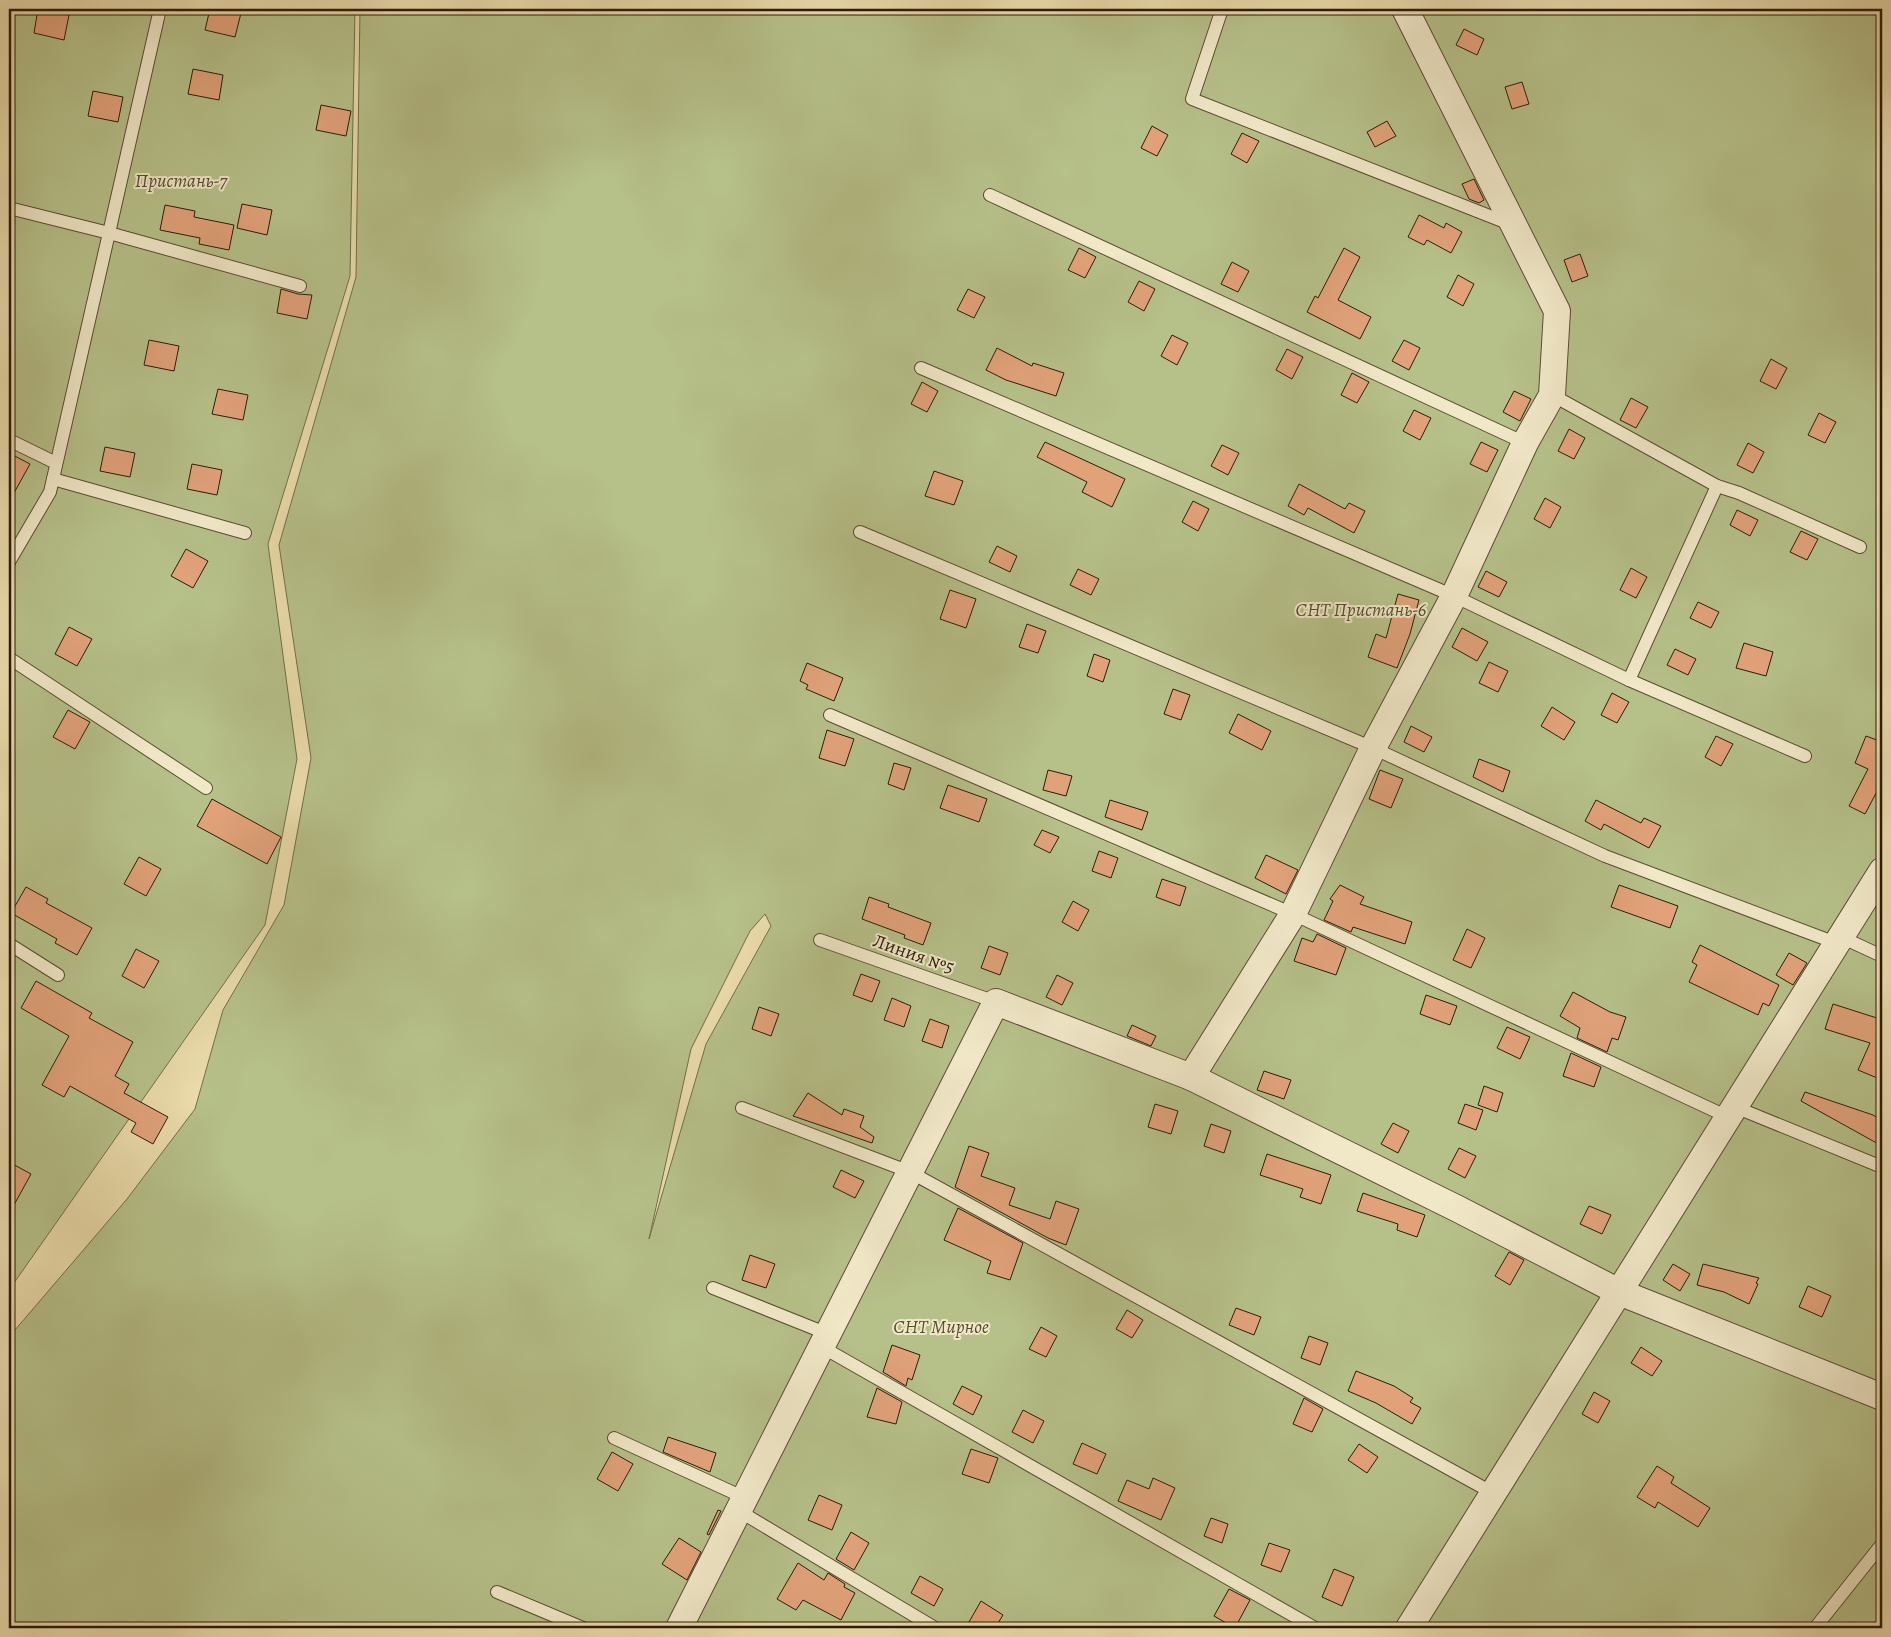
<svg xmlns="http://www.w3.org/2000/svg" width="1891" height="1637" font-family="Alegreya,serif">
	<rect width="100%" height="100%" fill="#eadbaa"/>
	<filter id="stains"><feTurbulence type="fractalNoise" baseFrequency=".004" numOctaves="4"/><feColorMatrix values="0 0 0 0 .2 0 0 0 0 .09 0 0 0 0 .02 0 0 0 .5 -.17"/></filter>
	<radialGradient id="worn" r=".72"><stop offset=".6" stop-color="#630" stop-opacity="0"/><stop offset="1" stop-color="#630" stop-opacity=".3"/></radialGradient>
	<g fill="#b6c089" stroke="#716e4a" fill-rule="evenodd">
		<path d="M 9,9 L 355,9 L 350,276 L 268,544 L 297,759 L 265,925 L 9,1290 Z"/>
		<path d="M 360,9 L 1882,9 L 1882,1628 L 9,1628 L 9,1337 L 127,1199 L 195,1109 L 223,1010 L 284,905 L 311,758 L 279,545 L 356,277 ZM 765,914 L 771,926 L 706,1044 L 649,1239 L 691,1049 L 750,931 Z"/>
	</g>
	<g fill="#e1a27a" stroke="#2c1b0a">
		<path d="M 38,9 L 69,15 L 64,40 L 34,33 Z"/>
		<path d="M 210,9 L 224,9 L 241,13 L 235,37 L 205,30 Z"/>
		<path d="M 1464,29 L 1484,39 L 1477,55 L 1456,45 Z"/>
		<path d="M 193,69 L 223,75 L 219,100 L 188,94 Z"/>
		<path d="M 1522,82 L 1529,104 L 1512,109 L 1505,87 Z"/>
		<path d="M 93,91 L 123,97 L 118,122 L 88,116 Z"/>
		<path d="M 321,105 L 351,111 L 346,136 L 316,130 Z"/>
		<path d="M 1387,121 L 1396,136 L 1375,147 L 1367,132 Z"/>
		<path d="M 1152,126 L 1168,135 L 1157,156 L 1141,148 Z"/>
		<path d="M 1242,133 L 1259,141 L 1247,163 L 1231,154 Z"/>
		<path d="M 1474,179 L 1484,200 L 1479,203 L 1469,199 L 1462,184 Z"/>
		<path d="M 242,204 L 272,210 L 267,235 L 237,228 Z"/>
		<path d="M 165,205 L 195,211 L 194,217 L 234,225 L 229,250 L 199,244 L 200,238 L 160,230 Z"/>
		<path d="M 1419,215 L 1444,228 L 1446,223 L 1462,232 L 1451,253 L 1427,240 L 1424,245 L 1408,237 Z"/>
		<path d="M 1079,248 L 1096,257 L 1085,278 L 1068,270 Z"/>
		<path d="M 1344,248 L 1360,257 L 1338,300 L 1371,317 L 1360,339 L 1307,312 L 1315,296 L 1318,298 Z"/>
		<path d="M 1580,254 L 1588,276 L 1572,282 L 1564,260 Z"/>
		<path d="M 1232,262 L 1249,271 L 1238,292 L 1221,284 Z"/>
		<path d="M 1458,275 L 1474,284 L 1463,306 L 1447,297 Z"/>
		<path d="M 1139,281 L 1155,289 L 1144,311 L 1128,302 Z"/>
		<path d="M 281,289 L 298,294 L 312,295 L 307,319 L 277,313 Z"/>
		<path d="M 968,289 L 985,297 L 974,318 L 957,310 Z"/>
		<path d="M 1172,335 L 1188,343 L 1177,365 L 1161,356 Z"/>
		<path d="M 149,340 L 179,346 L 174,371 L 144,365 Z"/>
		<path d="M 1404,340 L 1420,348 L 1409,370 L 1392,361 Z"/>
		<path d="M 997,348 L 1032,366 L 1033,363 L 1064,373 L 1056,396 L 1006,380 L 986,370 Z"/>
		<path d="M 1287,349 L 1303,357 L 1292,379 L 1276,370 Z"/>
		<path d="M 1771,359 L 1787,368 L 1776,389 L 1760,381 Z"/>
		<path d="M 1352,373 L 1369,382 L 1357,403 L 1341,395 Z"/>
		<path d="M 922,382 L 938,391 L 927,412 L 911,404 Z"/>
		<path d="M 218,389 L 248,395 L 243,420 L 212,414 Z"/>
		<path d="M 1514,391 L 1531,399 L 1520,421 L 1503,412 Z"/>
		<path d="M 1631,398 L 1648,407 L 1636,428 L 1620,420 Z"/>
		<path d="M 1414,410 L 1431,418 L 1420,440 L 1403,431 Z"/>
		<path d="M 1819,413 L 1836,422 L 1825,443 L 1808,435 Z"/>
		<path d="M 1569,429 L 1585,438 L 1574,459 L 1558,451 Z"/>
		<path d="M 1045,442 L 1125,479 L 1112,507 L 1082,492 L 1087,482 L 1037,457 Z"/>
		<path d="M 1481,442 L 1498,450 L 1487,472 L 1470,464 Z"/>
		<path d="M 1748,443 L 1764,452 L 1753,473 L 1737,465 Z"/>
		<path d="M 1222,445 L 1239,453 L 1228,475 L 1211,466 Z"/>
		<path d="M 105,447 L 135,453 L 130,477 L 100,471 Z"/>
		<path d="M 9,453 L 30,464 L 9,502 Z"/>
		<path d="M 192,464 L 222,470 L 217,495 L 187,489 Z"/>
		<path d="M 934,471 L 963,481 L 954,505 L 925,496 Z"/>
		<path d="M 1299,484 L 1345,509 L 1349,503 L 1365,511 L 1354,533 L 1308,508 L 1304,515 L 1288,506 Z"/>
		<path d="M 1545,498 L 1561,507 L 1550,528 L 1534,519 Z"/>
		<path d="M 1193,501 L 1209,509 L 1198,531 L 1182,522 Z"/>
		<path d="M 1737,510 L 1758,520 L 1750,536 L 1730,525 Z"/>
		<path d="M 1801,531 L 1818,539 L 1807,560 L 1790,552 Z"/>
		<path d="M 997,546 L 1017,556 L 1010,572 L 989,562 Z"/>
		<path d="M 186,549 L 208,561 L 193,588 L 171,576 Z"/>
		<path d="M 1631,568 L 1647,577 L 1636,598 L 1620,590 Z"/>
		<path d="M 1078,569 L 1099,579 L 1091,595 L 1070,585 Z"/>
		<path d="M 1486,571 L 1507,582 L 1499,597 L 1478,587 Z"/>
		<path d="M 950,590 L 976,599 L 966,628 L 940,619 Z"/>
		<path d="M 1398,594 L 1419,600 L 1410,634 L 1397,668 L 1368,657 L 1376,634 L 1386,638 Z"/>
		<path d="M 1698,602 L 1719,612 L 1711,628 L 1690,618 Z"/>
		<path d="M 1027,624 L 1046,631 L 1038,653 L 1019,647 Z"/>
		<path d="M 69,627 L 92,639 L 77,666 L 55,654 Z"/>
		<path d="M 1462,628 L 1488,642 L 1477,661 L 1452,647 Z"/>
		<path d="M 1744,643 L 1773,652 L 1766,676 L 1736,668 Z"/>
		<path d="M 1675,649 L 1696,659 L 1688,675 L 1667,665 Z"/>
		<path d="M 1094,654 L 1110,660 L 1103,682 L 1087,676 Z"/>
		<path d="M 1489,662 L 1508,671 L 1498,692 L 1479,683 Z"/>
		<path d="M 807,663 L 843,678 L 834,701 L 806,689 L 808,685 L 800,681 Z"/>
		<path d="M 1173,689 L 1190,695 L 1181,720 L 1164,714 Z"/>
		<path d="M 1612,693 L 1629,702 L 1617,723 L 1601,715 Z"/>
		<path d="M 1552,707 L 1575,722 L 1564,740 L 1541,726 Z"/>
		<path d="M 68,710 L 90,722 L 75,749 L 53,737 Z"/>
		<path d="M 1238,714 L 1271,731 L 1262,750 L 1229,733 Z"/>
		<path d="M 1411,726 L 1432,737 L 1424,752 L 1404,742 Z"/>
		<path d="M 827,730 L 854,739 L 845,766 L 819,758 Z"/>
		<path d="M 1716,736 L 1733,744 L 1721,766 L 1705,757 Z"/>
		<path d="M 1866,736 L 1882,742 L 1882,782 L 1865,814 L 1849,806 L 1868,769 L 1855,763 Z"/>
		<path d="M 1479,759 L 1510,771 L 1503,792 L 1473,777 Z"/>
		<path d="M 894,763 L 911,768 L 904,790 L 888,784 Z"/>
		<path d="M 1048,770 L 1072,776 L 1066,796 L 1043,790 Z"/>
		<path d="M 1380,770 L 1403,779 L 1391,808 L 1369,799 Z"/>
		<path d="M 948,785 L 987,799 L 979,822 L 940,808 Z"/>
		<path d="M 212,799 L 281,837 L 267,864 L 197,826 Z"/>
		<path d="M 1110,800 L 1148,812 L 1142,830 L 1105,817 Z"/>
		<path d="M 1596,800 L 1641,823 L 1644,818 L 1661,826 L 1649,848 L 1604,824 L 1601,830 L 1585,821 Z"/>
		<path d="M 1042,830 L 1059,837 L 1050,853 L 1034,845 Z"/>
		<path d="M 1099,851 L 1118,858 L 1111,878 L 1092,871 Z"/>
		<path d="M 1266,855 L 1298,870 L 1286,894 L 1255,878 Z"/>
		<path d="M 139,857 L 161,869 L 146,896 L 124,884 Z"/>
		<path d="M 1162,879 L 1186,887 L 1180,906 L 1156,897 Z"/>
		<path d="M 1340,885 L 1364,897 L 1360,904 L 1412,922 L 1405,944 L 1353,927 L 1351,932 L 1324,920 L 1333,901 L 1330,899 Z"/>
		<path d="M 1619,885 L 1678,906 L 1670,928 L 1611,907 Z"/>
		<path d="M 26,887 L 48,899 L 46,903 L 92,928 L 77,955 L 55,943 L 57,939 L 11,913 Z"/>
		<path d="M 869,897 L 889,904 L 888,907 L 931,923 L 923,945 L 904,938 L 905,935 L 862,919 Z"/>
		<path d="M 1073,901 L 1089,910 L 1078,931 L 1062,922 Z"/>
		<path d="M 1467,929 L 1485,938 L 1471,968 L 1453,960 Z"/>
		<path d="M 1317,934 L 1346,948 L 1336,975 L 1294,961 L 1302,938 L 1313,942 Z"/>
		<path d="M 1700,945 L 1779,985 L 1769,1006 L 1763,1003 L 1758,1015 L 1689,982 L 1697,965 L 1692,962 Z"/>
		<path d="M 989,946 L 1008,953 L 1000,975 L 981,968 Z"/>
		<path d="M 136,949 L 159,961 L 144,988 L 122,976 Z"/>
		<path d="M 1789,953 L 1807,963 L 1793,985 L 1776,975 Z"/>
		<path d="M 861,974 L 880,981 L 872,1002 L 853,995 Z"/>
		<path d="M 1057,975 L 1073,983 L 1062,1005 L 1046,997 Z"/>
		<path d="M 36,981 L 92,1013 L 89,1018 L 133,1042 L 115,1076 L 129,1084 L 124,1093 L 168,1117 L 153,1144 L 131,1132 L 136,1123 L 70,1086 L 64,1097 L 42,1085 L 69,1036 L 21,1008 Z"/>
		<path d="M 1573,992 L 1610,1012 L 1626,1017 L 1618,1040 L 1612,1038 L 1607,1052 L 1577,1038 L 1580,1028 L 1560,1016 Z"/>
		<path d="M 1426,995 L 1457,1006 L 1450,1025 L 1420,1014 Z"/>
		<path d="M 892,998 L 911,1006 L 904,1027 L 884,1020 Z"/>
		<path d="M 1833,1004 L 1880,1019 L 1882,1014 L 1882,1080 L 1858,1070 L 1870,1043 L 1825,1029 Z"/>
		<path d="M 759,1007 L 779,1014 L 771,1036 L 752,1029 Z"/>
		<path d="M 930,1019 L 949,1026 L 942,1048 L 922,1041 Z"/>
		<path d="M 1132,1025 L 1156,1036 L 1151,1046 L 1127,1036 Z"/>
		<path d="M 1507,1027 L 1530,1037 L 1520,1059 L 1497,1048 Z"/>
		<path d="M 1571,1053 L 1601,1067 L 1594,1087 L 1563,1076 Z"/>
		<path d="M 1264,1071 L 1291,1080 L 1284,1099 L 1257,1090 Z"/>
		<path d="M 1484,1086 L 1503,1093 L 1497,1112 L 1478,1105 Z"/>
		<path d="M 1805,1092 L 1873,1115 L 1882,1121 L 1882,1146 L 1801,1101 Z"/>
		<path d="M 808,1093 L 842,1115 L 844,1109 L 864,1116 L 860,1127 L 874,1137 L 872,1143 L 793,1116 Z"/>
		<path d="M 1155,1104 L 1178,1111 L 1171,1134 L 1148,1127 Z"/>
		<path d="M 1465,1104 L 1483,1110 L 1476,1130 L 1458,1123 Z"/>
		<path d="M 1393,1123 L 1409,1131 L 1398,1153 L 1381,1144 Z"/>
		<path d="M 1211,1124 L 1231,1131 L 1224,1153 L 1204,1146 Z"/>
		<path d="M 969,1146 L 989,1153 L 981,1176 L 1015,1188 L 1009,1205 L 1050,1219 L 1056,1201 L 1079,1209 L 1066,1245 L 1048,1238 L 955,1187 Z"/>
		<path d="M 1459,1148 L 1476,1156 L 1465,1178 L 1448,1169 Z"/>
		<path d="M 1267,1154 L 1331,1175 L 1321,1204 L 1300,1197 L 1303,1189 L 1260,1175 Z"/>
		<path d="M 9,1162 L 31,1174 L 9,1214 Z"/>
		<path d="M 841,1170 L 864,1181 L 855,1198 L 833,1187 Z"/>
		<path d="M 1363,1193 L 1425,1215 L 1417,1237 L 1397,1230 L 1398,1224 L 1357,1211 Z"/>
		<path d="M 1589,1206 L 1611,1215 L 1602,1234 L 1580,1224 Z"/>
		<path d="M 958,1208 L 1023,1243 L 1010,1280 L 987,1273 L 991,1261 L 944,1240 Z"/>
		<path d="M 1509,1252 L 1524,1260 L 1510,1285 L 1495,1276 Z"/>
		<path d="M 750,1255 L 775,1264 L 766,1288 L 742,1280 Z"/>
		<path d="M 1673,1264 L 1690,1274 L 1680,1291 L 1663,1280 Z"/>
		<path d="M 1703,1264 L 1759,1278 L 1756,1283 L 1758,1284 L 1749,1304 L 1724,1292 L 1697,1285 Z"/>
		<path d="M 1808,1286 L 1831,1296 L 1822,1317 L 1799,1307 Z"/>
		<path d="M 1236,1308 L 1261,1317 L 1254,1335 L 1229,1325 Z"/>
		<path d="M 1127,1310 L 1143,1320 L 1132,1338 L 1116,1329 Z"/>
		<path d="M 1041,1327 L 1057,1336 L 1046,1357 L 1029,1349 Z"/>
		<path d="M 1309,1336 L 1328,1343 L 1320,1365 L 1301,1358 Z"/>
		<path d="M 892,1345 L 920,1355 L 912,1380 L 908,1378 L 906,1386 L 883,1372 Z"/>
		<path d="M 1641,1347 L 1662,1361 L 1652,1376 L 1631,1363 Z"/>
		<path d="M 1356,1371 L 1394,1386 L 1413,1398 L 1410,1402 L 1421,1408 L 1412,1424 L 1376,1403 L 1348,1391 Z"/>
		<path d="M 962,1386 L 982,1396 L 973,1415 L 953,1404 Z"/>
		<path d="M 877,1388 L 902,1402 L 896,1424 L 867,1417 Z"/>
		<path d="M 1594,1392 L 1610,1401 L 1598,1423 L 1582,1414 Z"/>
		<path d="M 1304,1398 L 1323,1409 L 1312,1432 L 1293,1424 Z"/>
		<path d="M 1023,1410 L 1044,1421 L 1033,1443 L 1012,1432 Z"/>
		<path d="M 668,1437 L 716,1453 L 710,1472 L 663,1452 Z"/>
		<path d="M 1082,1443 L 1106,1454 L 1097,1474 L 1073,1464 Z"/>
		<path d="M 1359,1444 L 1378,1457 L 1367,1473 L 1348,1460 Z"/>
		<path d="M 971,1449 L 998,1458 L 989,1483 L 962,1474 Z"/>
		<path d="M 612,1452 L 633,1464 L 618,1491 L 597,1479 Z"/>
		<path d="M 1657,1466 L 1674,1477 L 1671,1483 L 1710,1508 L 1698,1527 L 1658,1502 L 1655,1508 L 1637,1497 Z"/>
		<path d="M 1153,1478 L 1175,1488 L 1161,1520 L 1118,1501 L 1127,1480 L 1149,1489 Z"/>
		<path d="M 819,1495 L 842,1505 L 832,1530 L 808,1520 Z"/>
		<path d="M 718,1510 L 721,1511 L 709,1535 L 707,1534 Z"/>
		<path d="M 1211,1518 L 1228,1524 L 1222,1543 L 1204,1536 Z"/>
		<path d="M 851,1532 L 869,1543 L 854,1570 L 836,1559 Z"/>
		<path d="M 679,1538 L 701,1552 L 687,1580 L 662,1564 Z"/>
		<path d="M 1269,1543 L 1290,1550 L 1281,1572 L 1261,1565 Z"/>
		<path d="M 798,1563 L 824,1580 L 828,1573 L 845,1584 L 844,1587 L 855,1593 L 841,1620 L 803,1600 L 796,1610 L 777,1599 Z"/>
		<path d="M 1334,1569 L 1354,1577 L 1342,1606 L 1322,1597 Z"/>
		<path d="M 920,1576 L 943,1589 L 934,1606 L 911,1593 Z"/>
		<path d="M 1229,1589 L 1250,1600 L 1235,1628 L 1214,1616 Z"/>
		<path d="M 981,1601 L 1003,1615 L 995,1628 L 979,1628 L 969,1622 Z"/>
	</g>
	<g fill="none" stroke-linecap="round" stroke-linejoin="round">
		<defs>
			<g id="lane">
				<path d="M 1222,9 L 1192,99 L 1510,224"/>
				<path d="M 990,195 L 1525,443"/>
				<path d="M 9,208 L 109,233 L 300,286"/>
				<path d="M 921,368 L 1454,596 L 1629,680 L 1805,756"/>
				<path d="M 1552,395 L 1717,486 L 1739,493 L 1860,547"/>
				<path d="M 9,440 L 56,463"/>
				<path d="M 53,479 L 245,533"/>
				<path d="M 860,532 L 1373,748 L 1605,856 L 1836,943"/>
				<path d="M 9,562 L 50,492 L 160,9"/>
				<path d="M 9,658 L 206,788"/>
				<path d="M 1629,680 L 1717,486"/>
				<path d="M 830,715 L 1293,914 L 1728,1117"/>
				<path d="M 1841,937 L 1882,956"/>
				<path d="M 820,940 L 996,1002"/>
				<path d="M 9,944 L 58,975"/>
				<path d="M 1735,1107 L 1882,1167"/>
				<path d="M 742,1108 L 910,1172 L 1493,1493"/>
				<path d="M 713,1288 L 828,1334"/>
				<path d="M 822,1347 L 1315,1628"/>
				<path d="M 614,1438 L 745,1498"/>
				<path d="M 739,1511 L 935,1628"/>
				<path d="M 497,1592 L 583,1628"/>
				<path d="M 1815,1628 L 1882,1544"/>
			</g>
			<g id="street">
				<path d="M 1191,1077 L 1458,1209 L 1619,1292 L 1882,1397"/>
				<path d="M 679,1628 L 996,1002 L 1191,1077 L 1293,914 L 1373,748 L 1454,596 L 1525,443 L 1552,395 L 1557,311 L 1405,9"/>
				<path d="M 1409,1628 L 1882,871"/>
			</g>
		</defs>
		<use href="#lane" stroke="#5c4b32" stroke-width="14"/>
		<use href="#street" stroke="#5c4b32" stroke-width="28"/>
		<use href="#lane" stroke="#f1e8c8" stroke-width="12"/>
		<use href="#street" stroke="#f1e8c8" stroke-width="26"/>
	</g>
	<g text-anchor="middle" stroke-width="4" stroke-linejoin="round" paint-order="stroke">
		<g font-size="19" font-style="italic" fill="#554d30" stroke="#f1e8c8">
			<text x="181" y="187">Пристань-7</text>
			<text x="1361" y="616">СНТ Пристань-6</text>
			<text x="941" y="1333">СНТ Мирное</text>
		</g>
		<g font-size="19" fill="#2c1b0a" stroke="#f1e8c8">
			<text transform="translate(914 953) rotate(19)" y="7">Линия №5</text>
		</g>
	</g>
	<rect width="1891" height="1637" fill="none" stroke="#eadbaa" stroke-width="30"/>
	<rect x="10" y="10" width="1871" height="1617" fill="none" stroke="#2c1b0a" stroke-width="2.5"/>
	<rect x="15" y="15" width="1861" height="1607" fill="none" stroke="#2c1b0a"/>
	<rect width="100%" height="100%" filter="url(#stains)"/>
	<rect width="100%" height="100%" fill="url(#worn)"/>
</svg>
